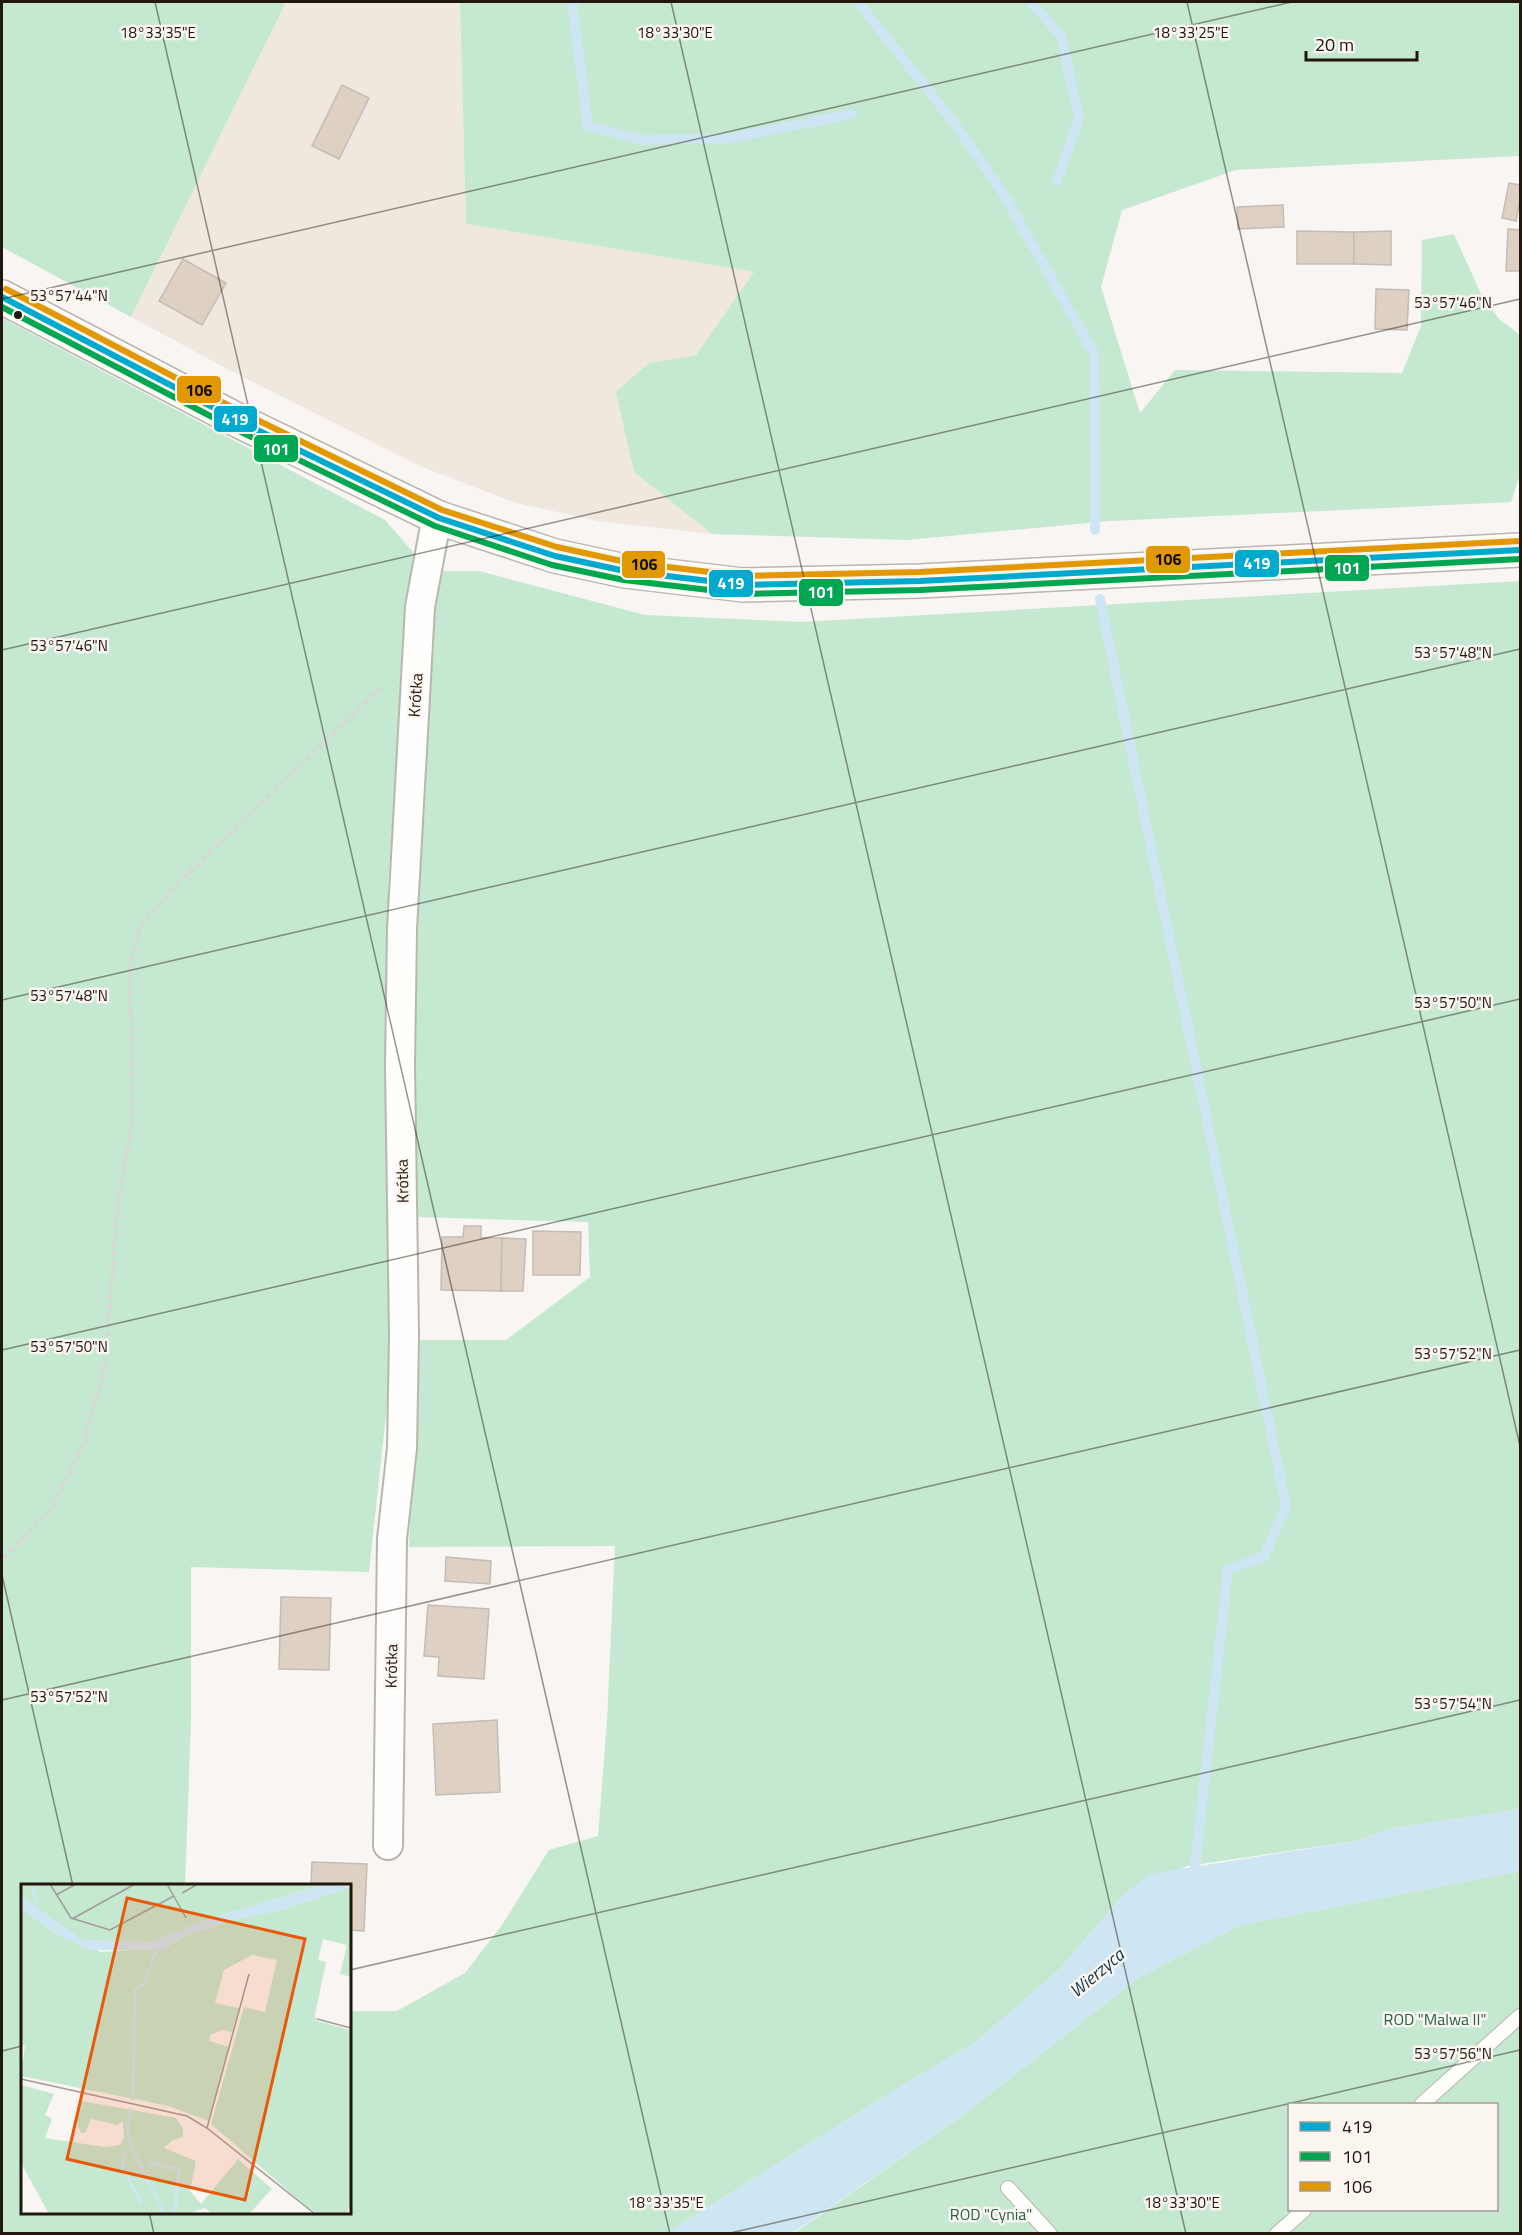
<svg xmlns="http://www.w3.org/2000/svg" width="1522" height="2235" font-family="'Titillium Web',sans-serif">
	<rect width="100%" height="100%" fill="#f8f5f2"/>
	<path fill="#f0e7df" d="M 286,2 L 460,2 L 466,224 L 755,272 L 696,355 L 649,363 L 634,472 L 712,534 L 597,521 L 513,502 L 420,466 L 231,371 L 131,317 Z"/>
	<g fill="#c4e9d0" fill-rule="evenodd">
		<path d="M 2,2 L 286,2 L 131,317 L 2,247 Z"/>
		<path d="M 460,2 L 1520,2 L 1520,156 L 1236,170 L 1122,210 L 1101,287 L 1140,413 L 1175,370 L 1402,373 L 1421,326 L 1422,240 L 1454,234 L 1480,292 L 1499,319 L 1520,335 L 1520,475 L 1511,502 L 1110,521 L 907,540 L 712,534 L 634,472 L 616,392 L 649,363 L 696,355 L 754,272 L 466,224 Z"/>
		<path d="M 2,318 L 385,520 L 413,552 L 388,883 L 391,1369 L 369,1572 L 191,1567 L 191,1718 L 185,1885 L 22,1886 L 22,2212 L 350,2212 L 350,2011 L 397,2011 L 465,1973 L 502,1925 L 549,1850 L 598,1836 L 607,1721 L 615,1546 L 409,1547 L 416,1340 L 506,1340 L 590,1277 L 588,1222 L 417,1217 L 412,919 L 430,616 L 440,571 L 479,571 L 645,615 L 803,622 L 1520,581 L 1520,1808 L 1505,1812 L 1394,1828 L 1356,1841 L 1187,1866 L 1121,1897 L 1060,1969 L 976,2042 L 896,2089 L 667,2233 L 2,2233 Z"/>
		<path d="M 1520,1871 L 1520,2233 L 793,2234 L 963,2115 L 1138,1978 L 1241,1925 ZM 1290,2104 L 1496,2104 L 1496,2210 L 1290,2210 Z"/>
	</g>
	<path fill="#cee5f3" d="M 1520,1808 L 1520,1871 L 1241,1925 L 1138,1978 L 963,2115 L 793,2233 L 667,2233 L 896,2089 L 976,2042 L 1060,1969 L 1121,1897 L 1149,1874 L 1356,1841 L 1394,1828 L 1505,1812 Z"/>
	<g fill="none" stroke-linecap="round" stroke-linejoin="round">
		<g stroke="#cee5f3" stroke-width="10">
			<path d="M 572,2 L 588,126 L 643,140 L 731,138 L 852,114"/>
			<path d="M 858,2 L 952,120 L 1004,195 L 1094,353 L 1095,530"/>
			<path d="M 1031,2 L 1061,36 L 1079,118 L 1057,181"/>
			<path d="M 1100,599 L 1286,1506 L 1264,1557 L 1228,1569 L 1194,1877"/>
		</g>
	</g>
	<g fill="#ded0c2" stroke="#c3bcb7" stroke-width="1.5">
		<path d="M 342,85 L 369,98 L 339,159 L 312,146 Z"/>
		<path d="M 1509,183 L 1520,185 L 1520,199 L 1516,221 L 1502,218 Z"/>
		<path d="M 1283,205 L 1284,227 L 1238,229 L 1237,207 Z"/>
		<path d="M 1508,229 L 1520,230 L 1520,271 L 1506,271 Z"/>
		<path d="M 1297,231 L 1354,232 L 1354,264 L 1297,264 Z"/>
		<path d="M 1391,231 L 1391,265 L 1354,264 L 1354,232 Z"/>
		<path d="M 183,259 L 226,283 L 202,325 L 159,301 Z"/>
		<path d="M 1376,289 L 1409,290 L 1407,330 L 1375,329 Z"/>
		<path d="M 464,1226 L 481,1226 L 481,1238 L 502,1238 L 501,1291 L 441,1290 L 442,1237 L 463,1237 Z"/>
		<path d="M 533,1231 L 581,1232 L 580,1275 L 533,1275 Z"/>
		<path d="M 502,1238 L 526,1239 L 523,1291 L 501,1291 Z"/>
		<path d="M 446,1557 L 491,1561 L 490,1584 L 445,1581 Z"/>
		<path d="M 281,1597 L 331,1598 L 329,1670 L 279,1669 Z"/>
		<path d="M 428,1605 L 489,1609 L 484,1679 L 438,1676 L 439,1657 L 424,1656 Z"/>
		<path d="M 497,1720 L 500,1792 L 436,1795 L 433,1724 Z"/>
		<path d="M 312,1862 L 367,1864 L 364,1931 L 350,1930 L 350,1886 L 311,1886 Z"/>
	</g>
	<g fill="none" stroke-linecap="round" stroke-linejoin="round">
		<defs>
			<g id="service">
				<path d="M 1422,2104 L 1520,2016"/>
				<path d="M 1008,2188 L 1050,2234"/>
				<path d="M 1277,2234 L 1304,2210"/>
			</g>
			<path id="minor" d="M 388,1845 L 392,1539 L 402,1448 L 404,1335 L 400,1066 L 402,929 L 420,607 L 434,532 L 439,518"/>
			<path id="tertiary" d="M 2,297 L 241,422 L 439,518 L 555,556 L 625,571 L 743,585 L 920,581 L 1520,550"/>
		</defs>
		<use href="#service" stroke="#bbb5af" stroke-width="16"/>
		<use href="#minor" stroke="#bbb5af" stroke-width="32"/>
		<use href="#tertiary" stroke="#bbb5af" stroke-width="36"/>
		<path stroke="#d9d7d6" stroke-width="4" stroke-dasharray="6 3" stroke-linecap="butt" d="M 2,1557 L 7,1555 L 51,1510 L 84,1443 L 105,1365 L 118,1203 L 133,1117 L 130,969 L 140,927 L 168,893 L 383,685"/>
		<use href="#service" stroke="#fefefd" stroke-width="14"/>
		<use href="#minor" stroke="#fefefd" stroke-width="28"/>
		<use href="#tertiary" stroke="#fefefd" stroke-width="33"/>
		<defs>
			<path id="bus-1" d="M 2,297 L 241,422 L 439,518 L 555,556 L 625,571 L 743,585 L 920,581 L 1520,550"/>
			<path id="bus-2" d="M 2,307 L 237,430 L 435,526 L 552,565 L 624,580 L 743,594 L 920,590 L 1520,559"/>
			<path id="bus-3" d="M 6,289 L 245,414 L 442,510 L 557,547 L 626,562 L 743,576 L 920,572 L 1520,541"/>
		</defs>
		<use href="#bus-1" stroke="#fbf5ef" stroke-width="10"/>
		<use href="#bus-2" stroke="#fbf5ef" stroke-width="10"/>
		<use href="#bus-3" stroke="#fbf5ef" stroke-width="10"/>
		<use href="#bus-1" stroke="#00a9ce" stroke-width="6"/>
		<use href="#bus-2" stroke="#00a651" stroke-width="6"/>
		<use href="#bus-3" stroke="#e29801" stroke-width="6"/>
	</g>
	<path fill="none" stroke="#21170d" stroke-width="1.5" stroke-opacity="0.45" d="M 155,2 L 670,2234M 671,2 L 1186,2234M 1187,2 L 1520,1446M 2,299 L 1292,2M 2,650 L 1520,299M 2,1000 L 1520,649M 2,1350 L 1520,999M 2,1575 L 73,1886M 2,1700 L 1520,1350M 350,1970 L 1520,1700M 2,2051 L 22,2046M 149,2212 L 154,2234M 726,2234 L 1520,2050"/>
	<circle fill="#21170d" stroke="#fbf5ef" stroke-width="2" cx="18" cy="315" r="5"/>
	<g text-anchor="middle" stroke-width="5" stroke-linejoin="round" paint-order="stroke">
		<g font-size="16" fill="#21170d" stroke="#fbf5ef">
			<text transform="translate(415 695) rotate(-86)" y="6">Krótka</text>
			<text transform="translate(402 1181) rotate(-91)" y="6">Krótka</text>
			<text transform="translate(391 1666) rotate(-89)" y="6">Krótka</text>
		</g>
		<g font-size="16" fill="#236542" stroke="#fbf5ef">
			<text x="1435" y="2025">ROD "Malwa II"</text>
			<text x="991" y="2220">ROD "Cynia"</text>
		</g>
		<g font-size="18" font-style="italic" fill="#0c364b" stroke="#fbf5ef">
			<text transform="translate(1097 1973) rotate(-40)" y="6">Wierzyca</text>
		</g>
	</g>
	<g transform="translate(21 1884)">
		<rect width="330" height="330" fill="#f8f5f2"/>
		<path d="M 0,0 L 304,0 L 194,33 L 131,58 L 61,56 L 0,13 ZM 330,3 L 330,93 L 319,90 L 326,61 L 302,55 L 297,76 L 305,78 L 294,131 L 296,137 L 330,146 L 330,317 L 326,330 L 298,330 L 286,323 L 190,240 L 223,123 L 244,128 L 256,76 L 231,71 L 203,86 L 194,119 L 218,124 L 211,148 L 201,146 L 189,151 L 188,157 L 208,163 L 188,237 L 147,222 L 0,192 L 4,162 L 0,160 L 0,24 L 35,50 L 80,68 L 144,64 L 165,51 L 207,37 L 259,26 ZM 0,201 L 33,210 L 24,231 L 31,235 L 24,254 L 84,263 L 99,261 L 103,253 L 102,237 L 97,241 L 70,235 L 64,249 L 60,249 L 54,234 L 61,217 L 155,234 L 162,244 L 162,253 L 152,256 L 143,264 L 175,277 L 169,307 L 180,320 L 217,275 L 251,305 L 228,330 L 191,330 L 184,324 L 165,330 L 28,330 L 0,279 Z" fill="#c4e9d0"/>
		<path d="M 304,0 L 330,3 L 259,26 L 207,37 L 165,51 L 140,66 L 69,66 L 35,50 L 0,24 L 0,13 L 61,56 L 131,58 L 194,33 Z" fill="#cee5f3"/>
		<path fill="none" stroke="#cee5f3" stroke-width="3" d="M 11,0 L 16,25M 112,216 L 114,106 L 123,100 L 135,66M 110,224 L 106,245 L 112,266 L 143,330M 105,266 L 101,283 L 121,320M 127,279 L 158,285 L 154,330"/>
		<path fill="none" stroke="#a29c96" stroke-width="1.5" d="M 29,0 L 50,34 L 89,46 L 153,12M 146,0 L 165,34M 161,9 L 177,0M 35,11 L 55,0M 51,35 L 114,0M 296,135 L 330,144M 0,195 L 166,232 L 186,244 L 294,330M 186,244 L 228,90"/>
		<path fill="#e8590c" fill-opacity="0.15" stroke="#e8590c" stroke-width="3" d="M 106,14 L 284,55 L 224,316 L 46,275 Z"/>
		<rect width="330" height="330" fill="none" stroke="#21170d" stroke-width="3"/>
	</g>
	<g font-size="15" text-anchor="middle" fill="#21170d" stroke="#fbf5ef" stroke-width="5" stroke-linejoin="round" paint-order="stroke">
		<text x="158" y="38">18°33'35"E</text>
		<text x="675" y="38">18°33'30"E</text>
		<text x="1191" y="38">18°33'25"E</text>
		<text x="69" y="301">53°57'44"N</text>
		<text x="1453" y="308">53°57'46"N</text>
		<text x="69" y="651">53°57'46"N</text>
		<text x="1453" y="658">53°57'48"N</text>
		<text x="69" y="1001">53°57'48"N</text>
		<text x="1453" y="1008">53°57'50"N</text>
		<text x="69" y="1352">53°57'50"N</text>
		<text x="1453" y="1359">53°57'52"N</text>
		<text x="69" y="1702">53°57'52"N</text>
		<text x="1453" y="1709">53°57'54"N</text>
		<text x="1453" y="2059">53°57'56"N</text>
		<text x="666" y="2208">18°33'35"E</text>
		<text x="1182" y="2208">18°33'30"E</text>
	</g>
	<g stroke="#fbf5ef" stroke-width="2">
		<rect x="176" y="375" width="46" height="29" rx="6" fill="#e29801"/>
		<rect x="213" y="405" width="45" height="28" rx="6" fill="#00a9ce"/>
		<rect x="253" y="434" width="46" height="29" rx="6" fill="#00a651"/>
		<rect x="1145" y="545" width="46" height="29" rx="6" fill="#e29801"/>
		<rect x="1234" y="549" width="46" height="29" rx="6" fill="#00a9ce"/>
		<rect x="621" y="550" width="45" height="29" rx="6" fill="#e29801"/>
		<rect x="1324" y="554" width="46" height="28" rx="6" fill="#00a651"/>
		<rect x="708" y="569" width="46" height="29" rx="6" fill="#00a9ce"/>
		<rect x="798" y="578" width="46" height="29" rx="6" fill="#00a651"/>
	</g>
	<g font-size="16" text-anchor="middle" font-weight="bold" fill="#fff">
		<text x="235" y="425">419</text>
		<text x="276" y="455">101</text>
		<text x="1257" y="569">419</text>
		<text x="1347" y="574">101</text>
		<text x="731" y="589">419</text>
		<text x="821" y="598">101</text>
	</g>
	<g font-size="16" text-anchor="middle" font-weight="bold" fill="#111">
		<text x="199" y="396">106</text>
		<text x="1168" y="565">106</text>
		<text x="644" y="570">106</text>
	</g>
	<rect width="1522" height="2235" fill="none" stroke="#21170d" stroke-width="6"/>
	<rect x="1288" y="2103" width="210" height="108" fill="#fbf5ef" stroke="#a49c95" stroke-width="1.5"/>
	<rect x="1300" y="2122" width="30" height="9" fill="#00a9ce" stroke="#a49c95" stroke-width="1.5"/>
	<text x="1342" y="2133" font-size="18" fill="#21170d">419</text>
	<rect x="1300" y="2152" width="30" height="9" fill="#00a651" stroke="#a49c95" stroke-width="1.5"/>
	<text x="1342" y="2163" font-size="18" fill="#21170d">101</text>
	<rect x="1300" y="2182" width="30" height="9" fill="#e29801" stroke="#a49c95" stroke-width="1.5"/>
	<text x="1342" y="2193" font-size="18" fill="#21170d">106</text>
	<path d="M1306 51v9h111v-9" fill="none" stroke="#21170d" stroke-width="3"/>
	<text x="1315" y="51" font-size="18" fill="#21170d" stroke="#fbf5ef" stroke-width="4.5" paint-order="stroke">20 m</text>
</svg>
